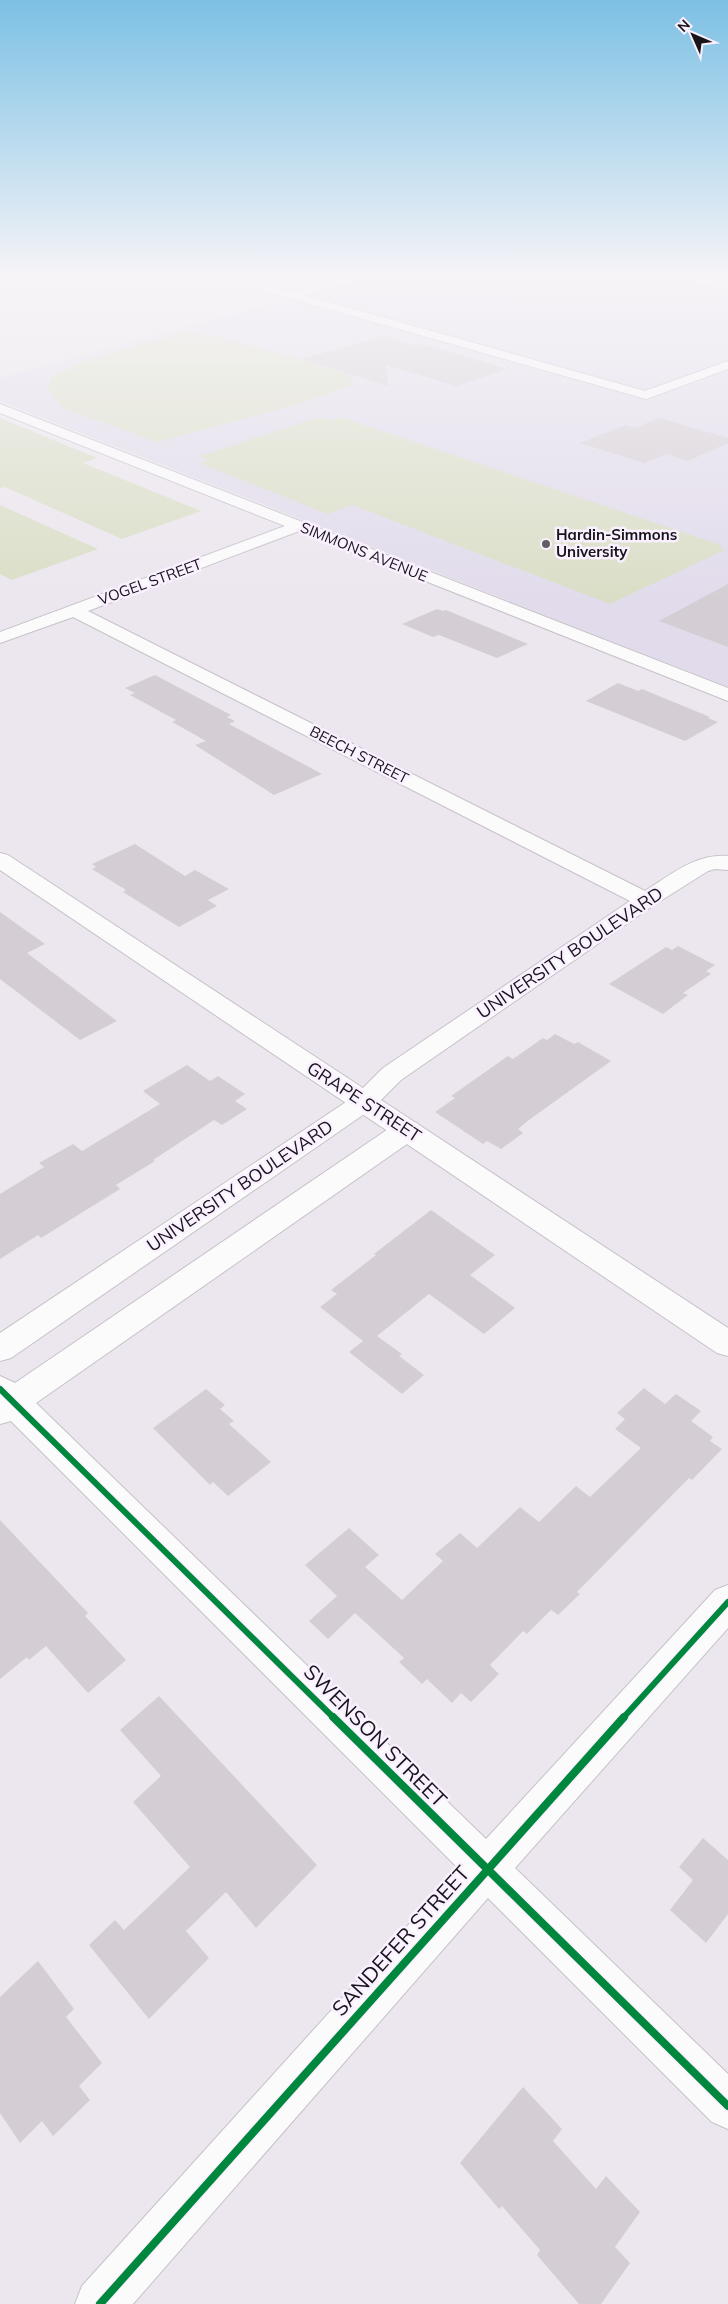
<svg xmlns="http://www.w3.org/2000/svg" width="728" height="2304" font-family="Mulish,sans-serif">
	<rect width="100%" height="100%" fill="#ece6ee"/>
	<path fill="#e1dbeb" d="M 363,279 L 728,279 L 728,687 L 0,401 L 0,378 Z"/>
	<g fill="#dadec6">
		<path d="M 191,330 L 286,355 L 345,373 L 350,376 L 352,384 L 349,387 L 291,406 L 157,442 L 63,408 L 47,387 L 52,376 L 90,359 Z"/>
		<path d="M 319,417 L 333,420 L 340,417 L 718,544 L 724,550 L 610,604 L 352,505 L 328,514 L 199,463 L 207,460 L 200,456 Z"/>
		<path d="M 0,418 L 97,458 L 83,463 L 201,511 L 122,539 L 5,487 L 0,488 Z"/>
		<path d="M 0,505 L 98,549 L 12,580 L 0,574 Z"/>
	</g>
	<g fill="#d4ced4">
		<path d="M 384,336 L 416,346 L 422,344 L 507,369 L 456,386 L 386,365 L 388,386 L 302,359 Z"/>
		<path d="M 659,418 L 728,438 L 728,443 L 688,461 L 667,454 L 644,463 L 580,443 L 626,425 L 635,428 Z"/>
		<path d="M 728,584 L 728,647 L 659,621 Z"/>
		<path d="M 437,609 L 443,611 L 446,610 L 528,644 L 497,658 L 439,635 L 433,637 L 402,624 Z"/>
		<path d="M 155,675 L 231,715 L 227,717 L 235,721 L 229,724 L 322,774 L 274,795 L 195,745 L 206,741 L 172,722 L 176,720 L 130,695 L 135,693 L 125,688 Z"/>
		<path d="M 618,683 L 638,691 L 642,689 L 710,717 L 708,718 L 718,722 L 685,741 L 586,701 Z"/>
		<path d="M 135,844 L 185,876 L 195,870 L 229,889 L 208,900 L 217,906 L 179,927 L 123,892 L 126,890 L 92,869 L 96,867 L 92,864 Z"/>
		<path d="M 0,912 L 45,944 L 27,953 L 117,1021 L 80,1040 L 0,979 Z"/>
		<path d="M 678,946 L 715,965 L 706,971 L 711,974 L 683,993 L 688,995 L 663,1014 L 609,984 L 666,947 L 672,950 Z"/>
		<path d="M 555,1034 L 574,1044 L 578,1042 L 611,1061 L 529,1120 L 518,1129 L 523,1133 L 501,1149 L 487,1141 L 483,1144 L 435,1112 L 455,1098 L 451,1096 L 508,1056 L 513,1059 L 543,1038 L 547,1040 Z"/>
		<path d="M 187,1065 L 210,1081 L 218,1076 L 245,1094 L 235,1101 L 247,1109 L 222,1125 L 214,1120 L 153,1160 L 155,1161 L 116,1185 L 120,1189 L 41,1238 L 38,1235 L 0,1259 L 0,1194 L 44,1167 L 39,1163 L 73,1144 L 82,1151 L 160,1104 L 143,1091 Z"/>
		<path d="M 431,1210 L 495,1255 L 470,1275 L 515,1308 L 484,1334 L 429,1294 L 377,1336 L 402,1354 L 399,1356 L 424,1375 L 402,1394 L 349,1352 L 363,1341 L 320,1307 L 337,1294 L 331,1290 L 376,1255 L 374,1254 Z"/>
		<path d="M 644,1388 L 665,1404 L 676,1394 L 701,1411 L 691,1421 L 713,1437 L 710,1441 L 722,1449 L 692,1480 L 689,1478 L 577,1592 L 580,1594 L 558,1615 L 551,1610 L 527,1634 L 523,1631 L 490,1665 L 499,1674 L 471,1702 L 461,1693 L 452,1703 L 427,1679 L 422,1684 L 399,1662 L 404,1658 L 355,1613 L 328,1639 L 309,1621 L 337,1596 L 305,1565 L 349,1528 L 379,1555 L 365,1567 L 402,1600 L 443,1561 L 435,1554 L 460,1533 L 477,1548 L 520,1507 L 539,1522 L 576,1486 L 590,1497 L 641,1448 L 615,1429 L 625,1419 L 617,1413 Z"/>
		<path d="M 206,1389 L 225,1405 L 220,1409 L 234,1421 L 229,1424 L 271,1462 L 228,1496 L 213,1482 L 210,1485 L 153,1428 Z"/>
		<path d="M 0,1520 L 88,1613 L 85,1616 L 126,1660 L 88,1693 L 46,1646 L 29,1660 L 27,1657 L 0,1679 Z"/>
		<path d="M 159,1696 L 317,1865 L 256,1928 L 226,1892 L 186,1931 L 209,1958 L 149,2019 L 89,1945 L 115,1920 L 124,1930 L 190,1867 L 133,1802 L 161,1776 L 120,1730 Z"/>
		<path d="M 703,1838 L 728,1860 L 728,1914 L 706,1943 L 670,1910 L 693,1880 L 679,1867 Z"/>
		<path d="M 38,1961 L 74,2009 L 66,2017 L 102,2063 L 79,2086 L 90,2100 L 53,2136 L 42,2121 L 20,2143 L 0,2113 L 0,1997 Z"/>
		<path d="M 523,2087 L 562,2129 L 553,2141 L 596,2189 L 606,2176 L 640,2212 L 615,2247 L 630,2263 L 601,2304 L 579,2304 L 537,2255 L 540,2250 L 502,2206 L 499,2209 L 460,2163 Z"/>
	</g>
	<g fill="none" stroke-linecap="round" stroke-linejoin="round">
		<defs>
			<g id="street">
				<path d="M 228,279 L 244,279 L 291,292 L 341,279 L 357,279 L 356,281 L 303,295 L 645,391 L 728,361 L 728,369 L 646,399 L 229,281 Z"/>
				<path d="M 685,279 L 704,279 L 728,284 L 728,290 L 686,281 Z"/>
				<path d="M 0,404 L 728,688 L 728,701 L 299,531 L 88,611 L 645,891 C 672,874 695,854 728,856 L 728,870 L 715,869 L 708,871 L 654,905 L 401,1080 L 373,1108 L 11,1358 L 0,1361 L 0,1333 L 355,1096 L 383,1068 L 630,901 L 73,617 L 0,643 L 0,632 L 285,526 L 0,413 Z"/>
				<path d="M 407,1121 L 417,1123 L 421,1130 L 417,1137 L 36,1403 L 486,1839 L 715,1590 L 728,1585 L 728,1628 L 515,1868 L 728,2074 L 728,2129 L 712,2122 L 488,1898 L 133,2304 L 75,2304 L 82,2286 L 459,1869 L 11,1421 L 0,1424 L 0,1376 L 15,1383 L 397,1123 Z"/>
			</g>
			<g id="secondary">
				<path d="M 26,279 L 44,279 L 43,281 L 0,291 L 0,285 Z"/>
				<path d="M 0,853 L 8,855 L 728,1328 L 728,1356 L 717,1353 L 0,870 Z"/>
			</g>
		</defs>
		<use href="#street" stroke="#c6c2c8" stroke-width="2"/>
		<use href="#secondary" stroke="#c6c2c8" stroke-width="2"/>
		<use href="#street" fill="#fcfbfc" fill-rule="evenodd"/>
		<use href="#secondary" fill="#fcfbfc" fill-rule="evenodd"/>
		<defs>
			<g id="cycleway-far1">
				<path d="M 0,1389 L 334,1718"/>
				<path d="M 623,1718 L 728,1602"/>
			</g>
			<g id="cycleway">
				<path d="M 333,1717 L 728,2106"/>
				<path d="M 100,2304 L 624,1717"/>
			</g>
		</defs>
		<use href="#cycleway-far1" stroke="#faf0ff" stroke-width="9"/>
		<use href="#cycleway" stroke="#faf0ff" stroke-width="11"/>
		<use href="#cycleway-far1" stroke="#00873e" stroke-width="6"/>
		<use href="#cycleway" stroke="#00873e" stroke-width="8"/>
	</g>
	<linearGradient id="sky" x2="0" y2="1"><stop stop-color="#7cc0e4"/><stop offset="0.46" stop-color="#f6f4f7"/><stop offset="1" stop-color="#f6f4f7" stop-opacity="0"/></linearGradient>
	<rect width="728" height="601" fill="url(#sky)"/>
	<circle fill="#625e64" stroke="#faf0ff" stroke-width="2" cx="546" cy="544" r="5"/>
	<g text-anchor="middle" stroke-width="5" stroke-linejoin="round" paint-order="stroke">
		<g font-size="15" font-weight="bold" fill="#18151a" stroke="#faf0ff" text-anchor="start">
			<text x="556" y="540">Hardin-Simmons<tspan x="556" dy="17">University</tspan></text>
		</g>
		<g font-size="15" fill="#18151a" stroke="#faf0ff">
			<text transform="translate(364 552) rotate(22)" y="5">SIMMONS AVENUE</text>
			<text transform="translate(150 582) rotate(-20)" y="5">VOGEL STREET</text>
			<text transform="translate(359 755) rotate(27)" y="5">BEECH STREET</text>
		</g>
		<g font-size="18" fill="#18151a" stroke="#faf0ff">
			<text transform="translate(570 953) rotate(-34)" y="6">UNIVERSITY BOULEVARD</text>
			<text transform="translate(364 1102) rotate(33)" y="6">GRAPE STREET</text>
			<text transform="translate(240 1186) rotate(-34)" y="6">UNIVERSITY BOULEVARD</text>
		</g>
		<g font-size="21" fill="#18151a" stroke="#faf0ff">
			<text transform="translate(375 1736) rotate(45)" y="7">SWENSON STREET</text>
			<text transform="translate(401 1941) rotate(-48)" y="7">SANDEFER STREET</text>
		</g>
	</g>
	<g transform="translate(693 35) rotate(315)" stroke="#faf0ff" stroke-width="4" paint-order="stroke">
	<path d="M0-4L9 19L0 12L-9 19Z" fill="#18151a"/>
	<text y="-8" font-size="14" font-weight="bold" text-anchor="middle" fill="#18151a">N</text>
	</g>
</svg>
